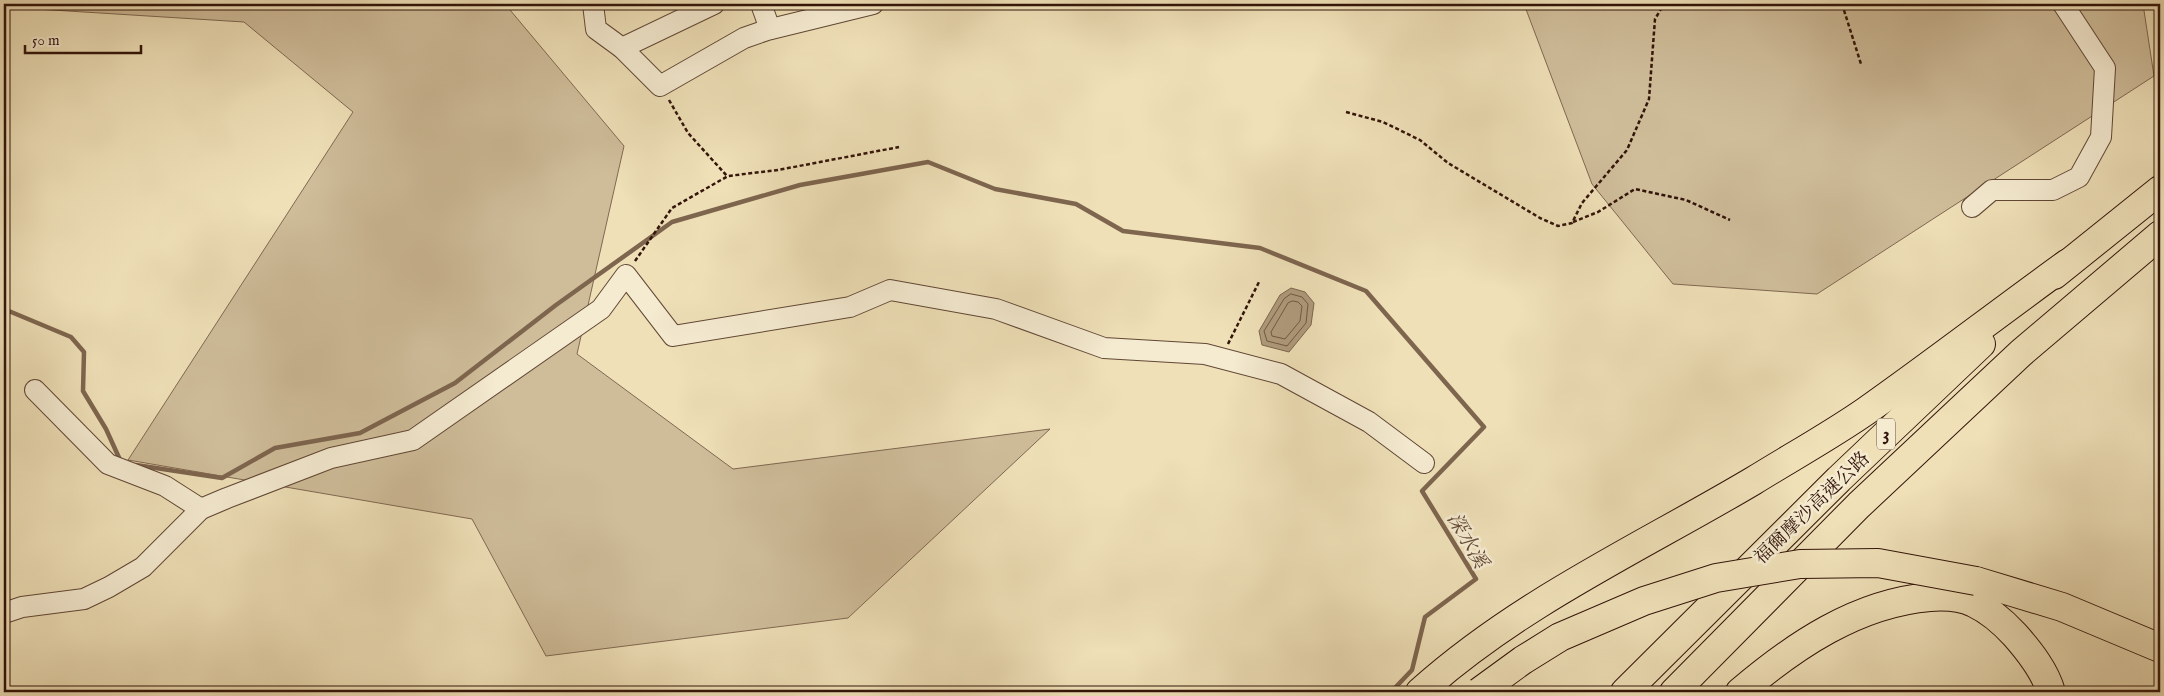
<svg xmlns="http://www.w3.org/2000/svg" width="2164" height="696" font-family="'IM FELL English','Noto Serif TC',serif">
	<rect width="100%" height="100%" fill="#efe0b8"/>
	<filter id="stains"><feTurbulence type="fractalNoise" baseFrequency=".004" numOctaves="4"/><feColorMatrix values="0 0 0 0 .2 0 0 0 0 .09 0 0 0 0 .02 0 0 0 .5 -.17"/></filter>
	<radialGradient id="worn" r=".72"><stop offset=".6" stop-color="#630" stop-opacity="0"/><stop offset="1" stop-color="#630" stop-opacity=".3"/></radialGradient>
	<g fill="#cfbd9a" stroke="#806852">
		<path d="M 4,4 L 505,4 L 624,146 L 577,354 L 733,469 L 1050,429 L 848,618 L 546,656 L 472,519 L 128,460 L 353,112 L 244,22 L 4,7 Z"/>
		<path d="M 1524,4 L 2143,4 L 2154,76 L 1817,294 L 1673,284 L 1592,184 Z"/>
	</g>
	<path fill="#af9b7c" stroke="#7d654e" d="M 1291,288 L 1305,292 L 1314,303 L 1311,325 L 1289,352 L 1262,345 L 1259,331 L 1280,295 Z"/>
	<g fill="none" stroke-linecap="round" stroke-linejoin="round">
		<g stroke="#705842" stroke-width="1">
			<path d="M 1291,294 L 1302,297 L 1308,304 L 1306,323 L 1287,346 L 1267,341 L 1264,331 L 1284,299 Z"/>
			<path d="M 1293,301 L 1298,302 L 1302,306 L 1300,321 L 1285,339 L 1272,336 L 1271,332 L 1288,303 Z"/>
		</g>
		<g stroke="#7d654e" stroke-width="4.5">
			<path d="M 4,309 L 71,337 L 84,352 L 83,391 L 106,429 L 121,462"/>
			<path d="M 136,465 L 222,478 L 275,448 L 360,433 L 455,383 L 556,305 L 672,222 L 800,185 L 928,162 L 995,189 L 1076,204 L 1123,231 L 1260,248 L 1366,291 L 1484,427 L 1422,491 L 1476,579 L 1425,617 L 1412,670 L 1391,692"/>
		</g>
		<defs>
			<g id="minor">
				<path d="M 593,4 L 596,29 L 622,48 L 660,86 L 744,38 L 767,30 L 873,4"/>
				<path d="M 761,4 L 770,29"/>
				<path d="M 622,48 L 714,4"/>
				<path d="M 1972,207 L 1992,190 L 2053,190 L 2079,177 L 2101,137 L 2105,68 L 2063,4"/>
				<path d="M 35,390 L 108,464 L 165,486 L 201,509"/>
				<path d="M 4,613 L 22,607 L 84,599 L 109,587 L 143,567 L 201,509 L 227,498 L 331,458 L 413,440 L 601,309 L 626,275 L 673,336 L 850,307 L 890,290 L 996,309 L 1104,348 L 1205,354 L 1281,374 L 1369,422 L 1424,463"/>
			</g>
			<g id="highway">
				<path d="M 2054,275 L 2160,190"/>
				<path d="M 1976,581 L 2062,607 L 2160,648"/>
				<path d="M 1420,692 C 1519,603 1640,548 1753,481 C 1790,458 1830,436 1866,411 C 1934,363 2000,312 2068,263"/>
				<path d="M 1625,692 L 1839,479 L 1981,344"/>
				<path d="M 1674,692 L 1859,505 L 2021,353 L 2160,235"/>
				<path d="M 1740,692 C 1794,646 1857,603 1930,597 C 1945,596 1960,596 1974,603 C 1991,611 2003,622 2015,635 C 2030,652 2045,671 2051,692"/>
			</g>
		</defs>
		<use href="#minor" stroke="#614735" stroke-width="22"/>
		<use href="#highway" stroke="#321409" stroke-width="30"/>
		<g stroke="#321409" stroke-width="2.5" stroke-dasharray="4 2.5" stroke-linecap="butt">
			<path d="M 1842,4 L 1861,64"/>
			<path d="M 669,100 L 688,133 L 727,176"/>
			<path d="M 1346,112 L 1383,122 L 1420,140 L 1448,163 L 1540,218 L 1558,226 L 1572,223 L 1582,203 L 1627,150 L 1649,99 L 1655,19 L 1664,4"/>
			<path d="M 1573,222 L 1598,212 L 1635,189 L 1686,200 L 1730,220"/>
			<path d="M 635,261 L 672,208 L 728,176 L 778,170 L 899,147"/>
			<path d="M 1228,344 L 1260,280"/>
		</g>
		<use href="#minor" stroke="#f5ebd1" stroke-width="20"/>
		<use href="#highway" stroke="#efe0b8" stroke-width="28"/>
		<defs>
			<path id="highway-bridge" d="M 1479,692 L 1523,660 L 1560,637 L 1644,601 L 1716,578 L 1800,564 L 1878,563 L 1976,581"/>
		</defs>
		<use href="#highway-bridge" stroke="#321409" stroke-width="30" stroke-linecap="butt"/>
		<use href="#highway-bridge" stroke="#efe0b8" stroke-width="28"/>
	</g>
	<g text-anchor="middle" stroke-width="5" stroke-linejoin="round" paint-order="stroke">
		<rect fill="#f5ebd1" stroke="#6c5445" stroke-width="1" x="1877" y="418.5" width="18" height="31" rx="4"/>
		<g font-size="18" font-weight="bold" fill="#321409">
			<text x="1886" y="440">3</text>
		</g>
		<g font-size="19" fill="#321409" stroke="#f5ebd1">
			<text transform="translate(1811 507) rotate(-44)" y="7">福爾摩沙高速公路</text>
		</g>
		<g font-size="20" font-style="italic" fill="#644a37" stroke="#f5ebd1">
			<text transform="translate(1468 540) rotate(60)" y="7">深水溪</text>
		</g>
	</g>
	<rect width="2164" height="696" fill="none" stroke="#efe0b8" stroke-width="20"/>
	<rect x="5" y="5" width="2154" height="686" fill="none" stroke="#321409" stroke-width="2.5"/>
	<rect x="10" y="10" width="2144" height="676" fill="none" stroke="#321409"/>
	<path d="M25 45v8h116v-8" fill="none" stroke="#321409" stroke-width="2.5"/>
	<text x="32" y="45" font-size="15" fill="#321409" stroke="#f5ebd1" stroke-width="4" paint-order="stroke">50 m</text>
	<rect width="100%" height="100%" filter="url(#stains)"/>
	<rect width="100%" height="100%" fill="url(#worn)"/>
</svg>
